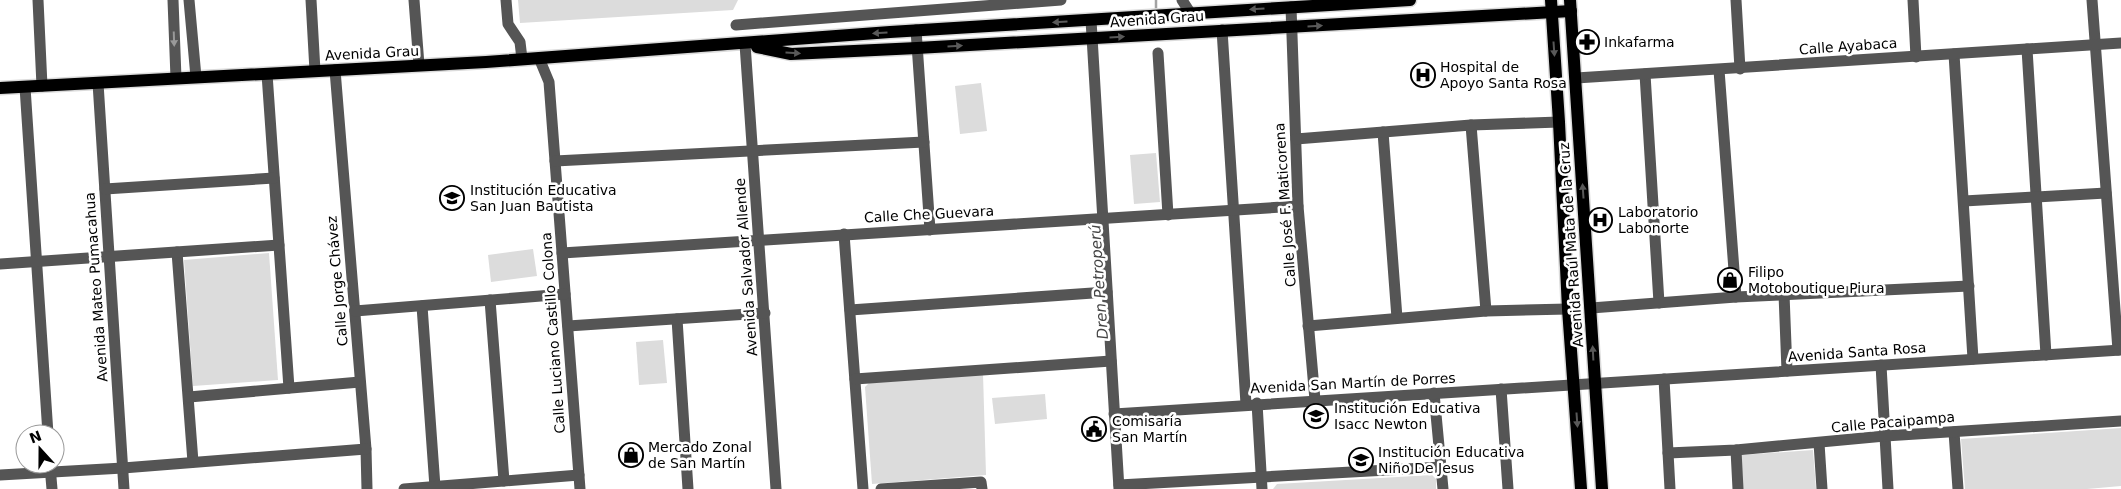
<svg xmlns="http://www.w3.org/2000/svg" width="2121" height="489" font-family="'DejaVu Sans',sans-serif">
	<rect width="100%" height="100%" fill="#fff"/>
	<g fill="#dcdcdc">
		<path d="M 518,0 L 738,0 L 733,10 L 520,23 Z"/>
		<path d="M 981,83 L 987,131 L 960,134 L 955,86 Z"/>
		<path d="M 1156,153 L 1160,202 L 1134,204 L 1130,155 Z"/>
		<path d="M 533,249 L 537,276 L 491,282 L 488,255 Z"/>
		<path d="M 269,253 L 278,380 L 193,386 L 184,260 Z"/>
		<path d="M 663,340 L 667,383 L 639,385 L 636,342 Z"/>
		<path d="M 983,374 L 986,475 L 872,484 L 865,387 L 869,383 Z"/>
		<path d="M 1045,394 L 1047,419 L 995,424 L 992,398 Z"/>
		<path d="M 2121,428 L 2121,486 L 2087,489 L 1965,489 L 1961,439 Z"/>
		<path d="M 1813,450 L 1816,489 L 1743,489 L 1741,455 Z"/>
		<path d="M 1432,475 L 1436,479 L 1436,489 L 1273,489 L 1277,484 Z"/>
	</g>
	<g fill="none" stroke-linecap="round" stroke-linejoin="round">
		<path stroke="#a3a3a3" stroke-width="2.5" d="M 1156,0 L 1156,11"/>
		<defs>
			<g id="major">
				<path d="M 1551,0 L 1559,122 L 1568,309 L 1581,489"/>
				<path d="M 1570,0 L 1602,489"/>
				<path d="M 757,47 L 791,54 L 917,48 L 1571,11"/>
				<path d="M 0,88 L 486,62 L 890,32 L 1410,0"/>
			</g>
		</defs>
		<use href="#major" stroke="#dbdbdb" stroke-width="15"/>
		<g stroke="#555" stroke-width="11">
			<path d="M 38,0 L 42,86"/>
			<path d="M 173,0 L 176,78"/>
			<path d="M 189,0 L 196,77"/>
			<path d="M 311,0 L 315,71"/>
			<path d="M 414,0 L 419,65"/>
			<path d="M 506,0 L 508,24 L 520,42 L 522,59"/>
			<path d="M 1182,0 L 1191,14"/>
			<path d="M 1736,0 L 1740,69"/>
			<path d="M 1913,0 L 1916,57"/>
			<path d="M 2092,0 L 2118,350"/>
			<path d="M 1291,7 L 1298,206 L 1315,400"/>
			<path d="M 1091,20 L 1119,489"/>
			<path d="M 736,25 L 1061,0"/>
			<path d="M 916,30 L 930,230"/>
			<path d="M 1222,30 L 1246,404"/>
			<path d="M 745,44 L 776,489"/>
			<path d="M 2027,49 L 2046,355"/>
			<path d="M 1158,53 L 1168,215"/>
			<path d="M 1954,54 L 1973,359"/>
			<path d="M 539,58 L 549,82 L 580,489"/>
			<path d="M 335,70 L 366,449 L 367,489"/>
			<path d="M 1719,70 L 1736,297"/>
			<path d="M 267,74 L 289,388"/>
			<path d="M 1645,74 L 1659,303"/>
			<path d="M 1576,78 L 2121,43"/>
			<path d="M 98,83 L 124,489"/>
			<path d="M 25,87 L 48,434"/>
			<path d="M 1471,125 L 1486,311"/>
			<path d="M 1383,132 L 1397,318"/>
			<path d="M 1296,139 L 1471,125 L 1559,122"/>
			<path d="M 555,161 L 924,142"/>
			<path d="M 105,189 L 274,178"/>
			<path d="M 1964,201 L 2106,193"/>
			<path d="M 844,234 L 863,489"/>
			<path d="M 177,252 L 193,462"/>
			<path d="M 562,253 L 1298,206"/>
			<path d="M 0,264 L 279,245"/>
			<path d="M 1784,294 L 1787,371"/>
			<path d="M 490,300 L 504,481"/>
			<path d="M 422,306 L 435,487"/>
			<path d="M 1591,308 L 1736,297 L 1969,286"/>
			<path d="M 850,310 L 1107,292"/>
			<path d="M 355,311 L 565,294"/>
			<path d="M 677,319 L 688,489"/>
			<path d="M 568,326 L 765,313"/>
			<path d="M 1308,326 L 1486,311 L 1568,309"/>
			<path d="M 1881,365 L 1888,489"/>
			<path d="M 855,379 L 1111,361"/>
			<path d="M 1664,379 L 1670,489"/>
			<path d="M 1501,389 L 1508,489"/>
			<path d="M 1434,393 L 1443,489"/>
			<path d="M 189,397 L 360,382"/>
			<path d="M 1257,403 L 1262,489"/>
			<path d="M 1114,414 L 2121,350"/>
			<path d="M 1954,432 L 1958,489"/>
			<path d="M 1819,443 L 1822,489"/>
			<path d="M 1736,450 L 1738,489"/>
			<path d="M 1668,453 L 1736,450 L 1885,436 L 2121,421"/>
			<path d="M 50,466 L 52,489"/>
			<path d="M 0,475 L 123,468 L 366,449"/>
			<path d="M 1119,485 L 1442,467"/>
			<path d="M 404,489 L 579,475"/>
			<path d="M 881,489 L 981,482 L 982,489"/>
		</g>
		<use href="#major" stroke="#000" stroke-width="12"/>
	</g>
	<defs><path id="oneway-solid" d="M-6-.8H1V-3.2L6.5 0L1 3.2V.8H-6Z" transform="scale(1.25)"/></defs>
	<g fill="#595959">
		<use href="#oneway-solid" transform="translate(1257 9) rotate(176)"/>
		<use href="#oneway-solid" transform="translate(1060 22) rotate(177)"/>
		<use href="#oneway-solid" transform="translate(1315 26) rotate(-3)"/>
		<use href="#oneway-solid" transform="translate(880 33) rotate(176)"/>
		<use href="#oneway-solid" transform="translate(1117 37) rotate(-4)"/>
		<use href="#oneway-solid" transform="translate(955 46) rotate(-3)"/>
		<use href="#oneway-solid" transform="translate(1554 49) rotate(86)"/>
		<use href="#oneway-solid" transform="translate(793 53) rotate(3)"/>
		<use href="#oneway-solid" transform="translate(1583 191) rotate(-94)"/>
		<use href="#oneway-solid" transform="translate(1593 353) rotate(-93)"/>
		<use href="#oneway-solid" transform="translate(1577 420) rotate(86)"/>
	</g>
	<use fill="#999" href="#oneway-solid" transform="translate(174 39) rotate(88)"/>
	<defs>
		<symbol id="pharmacy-ring" viewBox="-11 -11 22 22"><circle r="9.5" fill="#fff" stroke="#000" stroke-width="1.5"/><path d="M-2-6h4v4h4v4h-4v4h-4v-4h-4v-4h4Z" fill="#000"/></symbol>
		<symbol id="hospital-ring" viewBox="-11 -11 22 22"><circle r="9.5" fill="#fff" stroke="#000" stroke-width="1.5"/><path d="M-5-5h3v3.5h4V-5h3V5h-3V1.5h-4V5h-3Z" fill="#000"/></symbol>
		<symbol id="school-ring" viewBox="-11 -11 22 22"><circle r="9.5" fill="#fff" stroke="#000" stroke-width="1.5"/><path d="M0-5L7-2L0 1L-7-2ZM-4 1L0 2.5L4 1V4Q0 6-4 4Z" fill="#000"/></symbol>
		<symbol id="shop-ring" viewBox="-11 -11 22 22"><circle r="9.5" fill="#fff" stroke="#000" stroke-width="1.5"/><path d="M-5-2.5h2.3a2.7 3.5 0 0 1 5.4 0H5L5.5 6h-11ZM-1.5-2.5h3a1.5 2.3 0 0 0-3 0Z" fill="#000"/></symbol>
		<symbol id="civic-ring" viewBox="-11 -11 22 22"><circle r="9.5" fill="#fff" stroke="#000" stroke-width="1.5"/><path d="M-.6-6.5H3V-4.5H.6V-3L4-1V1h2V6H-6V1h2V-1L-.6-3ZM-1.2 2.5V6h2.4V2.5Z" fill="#000"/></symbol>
	</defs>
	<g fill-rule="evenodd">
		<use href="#pharmacy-ring" x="1573" y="28" width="28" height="28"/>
		<use href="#hospital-ring" x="1409" y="61" width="28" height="28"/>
		<use href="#school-ring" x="438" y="184" width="28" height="28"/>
		<use href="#hospital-ring" x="1586" y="206" width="28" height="28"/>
		<use href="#shop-ring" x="1716" y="266" width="28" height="28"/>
		<use href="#school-ring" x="1302" y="402" width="28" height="28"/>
		<use href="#civic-ring" x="1080" y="415" width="28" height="28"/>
		<use href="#shop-ring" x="617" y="441" width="28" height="28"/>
		<use href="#school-ring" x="1347" y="446" width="28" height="28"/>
	</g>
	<g text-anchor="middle" stroke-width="5" stroke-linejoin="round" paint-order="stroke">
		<g font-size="14" fill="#000" stroke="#fff">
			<text transform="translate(1157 19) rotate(-4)" y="5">Avenida Grau</text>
			<text transform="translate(1848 46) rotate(-4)" y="5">Calle Ayabaca</text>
			<text transform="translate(372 53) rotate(-3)" y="5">Avenida Grau</text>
			<text transform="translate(1285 205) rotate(-94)" y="5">Calle José F. Maticorena</text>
			<text transform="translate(929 214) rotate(-3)" y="5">Calle Che Guevara</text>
			<text transform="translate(1571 245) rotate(-94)" y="5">Avenida Raúl Mata de la Cruz</text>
			<text transform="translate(746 267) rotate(-94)" y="5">Avenida Salvador Allende</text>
			<text transform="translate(337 281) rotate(-95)" y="5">Calle Jorge Chávez</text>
			<text transform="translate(96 287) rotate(-94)" y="5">Avenida Mateo Pumacahua</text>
			<text transform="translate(553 333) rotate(-94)" y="5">Calle Luciano Castillo Colona</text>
			<text transform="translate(1857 352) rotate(-4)" y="5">Avenida Santa Rosa</text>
			<text transform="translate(1353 383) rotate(-3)" y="5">Avenida San Martín de Porres</text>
			<text transform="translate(1893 422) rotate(-5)" y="5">Calle Pacaipampa</text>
		</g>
		<g font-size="14" fill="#000" stroke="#fff" text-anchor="start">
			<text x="1604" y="47">Inkafarma</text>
			<text x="1440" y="72">Hospital de<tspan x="1440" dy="16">Apoyo Santa Rosa</tspan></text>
			<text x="470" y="195">Institución Educativa<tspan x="470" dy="16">San Juan Bautista</tspan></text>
			<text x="1618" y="217">Laboratorio<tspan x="1618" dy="16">Labonorte</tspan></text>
			<text x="1748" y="277">Filipo<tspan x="1748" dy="16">Motoboutique Piura</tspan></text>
			<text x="1334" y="413">Institución Educativa<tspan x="1334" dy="16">Isacc Newton</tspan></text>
			<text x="1112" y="426">Comisaría<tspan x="1112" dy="16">San Martín</tspan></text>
			<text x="648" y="452">Mercado Zonal<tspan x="648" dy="16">de San Martín</tspan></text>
			<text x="1378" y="457">Institución Educativa<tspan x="1378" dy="16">Niño De Jesus</tspan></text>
		</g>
		<g font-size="15" font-style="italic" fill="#444" stroke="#fff">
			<text transform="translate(1099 282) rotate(-94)" y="5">Dren Petroperú</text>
		</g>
	</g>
	<g transform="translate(40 449) rotate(339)"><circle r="24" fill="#ffffff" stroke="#999999"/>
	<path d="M0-4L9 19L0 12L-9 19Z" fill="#000000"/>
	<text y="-8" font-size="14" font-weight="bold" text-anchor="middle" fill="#000000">N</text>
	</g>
</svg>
